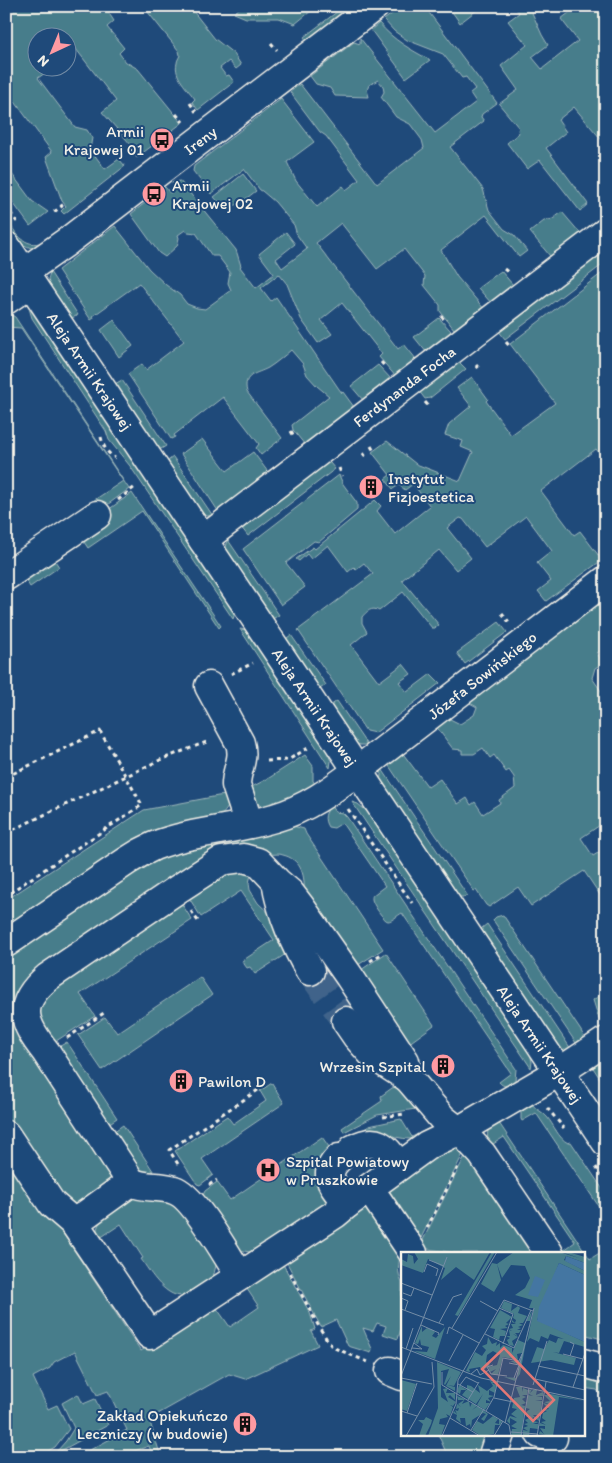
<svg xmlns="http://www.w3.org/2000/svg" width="612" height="1463" font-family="Itim,sans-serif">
	<rect width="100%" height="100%" fill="#1f4a7a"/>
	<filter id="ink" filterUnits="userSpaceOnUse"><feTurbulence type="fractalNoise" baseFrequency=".02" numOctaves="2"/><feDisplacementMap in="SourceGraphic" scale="10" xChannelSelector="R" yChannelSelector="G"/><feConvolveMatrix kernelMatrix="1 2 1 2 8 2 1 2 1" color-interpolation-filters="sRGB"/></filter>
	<g filter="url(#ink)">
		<g fill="#477d8b" stroke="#9eb7ba">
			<path d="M 6,6 L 107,6 L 108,12 L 114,21 L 107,27 L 124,48 L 119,53 L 126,62 L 138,69 L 182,123 L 140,155 L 102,112 L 116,101 L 76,49 L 68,55 L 68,38 L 38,38 L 38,68 L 52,68 L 38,78 L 75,127 L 87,130 L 92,138 L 90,149 L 105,169 L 119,159 L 125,166 L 64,214 L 61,211 L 66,206 L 62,201 L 46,157 L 52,152 L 10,95 L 6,98 Z"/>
			<path d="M 143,6 L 189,6 L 215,39 L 234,54 L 241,65 L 236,69 L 229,61 L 220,68 L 226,76 L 229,75 L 234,82 L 198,110 L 192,102 L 195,99 C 188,89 173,76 177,63 C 177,60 179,58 180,55 L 179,51 Z"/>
			<path d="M 242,6 L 317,6 L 295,24 L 279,18 L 246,18 L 234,13 Z"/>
			<path d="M 402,6 L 424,6 L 497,103 L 482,114 L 481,117 L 484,121 L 450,147 L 483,189 L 489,210 L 504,229 L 514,235 L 527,251 L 519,257 L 486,215 L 441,250 L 457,277 L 485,310 L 457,331 L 454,329 L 443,315 L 440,311 L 440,305 L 424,285 L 425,276 L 404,249 L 377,269 L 341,223 L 316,243 L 398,349 L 404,344 L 416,359 L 416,363 L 397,378 L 379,357 L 382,354 L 342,303 L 321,320 L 332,334 L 318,343 L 301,319 L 287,284 L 279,274 L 261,288 L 271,301 L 276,297 L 339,389 L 342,393 L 343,392 L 354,407 L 353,412 L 305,445 L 293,430 L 292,425 L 329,396 L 317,386 L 307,375 L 303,364 L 291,350 C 284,356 276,363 268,368 C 257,374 242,374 247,392 L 282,438 L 261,455 L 256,448 L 259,444 L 223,397 L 174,435 L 175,437 L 171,439 L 128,374 L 142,364 L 146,370 L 184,341 L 139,283 L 93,316 L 94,318 L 91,320 L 58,270 L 115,226 L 149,269 L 166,285 L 180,295 L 187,304 L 197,308 L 205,309 L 231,290 L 228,283 L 230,272 L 218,256 L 212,256 L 196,233 L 188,232 L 185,230 L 178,235 L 179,238 L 177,246 L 165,257 L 159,253 L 131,214 L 165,187 L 170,193 L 176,188 L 172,183 L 174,182 L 180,181 L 236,250 L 241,266 L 240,267 L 256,288 L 274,274 L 259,254 L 286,232 L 295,244 L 276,259 L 282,268 L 307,249 L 297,235 L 294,225 L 275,202 L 262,191 L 260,190 L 244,169 L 211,194 L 193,171 L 194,166 L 281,99 L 314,142 L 287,162 L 296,181 L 317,207 L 343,186 L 346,190 L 359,180 L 326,136 L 320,132 L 290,92 L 300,84 L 377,184 L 424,148 L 422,140 L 410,124 L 396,117 L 381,97 L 384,92 L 383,86 L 378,80 L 369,85 L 367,90 L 369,97 L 335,96 L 330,88 L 316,84 L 310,76 L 354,42 L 360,44 L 360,38 L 435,133 L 476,102 L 470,93 L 475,89 L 466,77 L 462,78 L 443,54 L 407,40 L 394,31 L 384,20 Z"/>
			<path d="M 448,6 L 482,6 L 460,23 Z"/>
			<path d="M 514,6 L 529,6 L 542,35 L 548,45 L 532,57 L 542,69 L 578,41 L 561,19 L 578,6 L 597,6 L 606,20 L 606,105 L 604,106 L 606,108 L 606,145 L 574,107 L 558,120 L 566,132 L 546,148 L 588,204 L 580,211 L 540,160 L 527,169 L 507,143 L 519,133 L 518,130 L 519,128 L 499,104 L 518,90 L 501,66 L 527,45 L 508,21 L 519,13 Z"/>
			<path d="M 342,8 L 346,13 L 307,41 L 304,37 Z"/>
			<path d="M 379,23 C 393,40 411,50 430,60 L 406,78 L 371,30 Z"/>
			<path d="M 6,166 L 32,201 L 48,212 L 30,226 L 6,193 Z"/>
			<path d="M 243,174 L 256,191 C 241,202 230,216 214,197 Z"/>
			<path d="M 562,212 L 580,233 L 580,236 L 554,257 L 550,256 L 530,232 L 544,221 L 553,219 Z"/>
			<path d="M 6,218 C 15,232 24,249 43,242 L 36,249 C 20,246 6,235 6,218 Z"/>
			<path d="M 606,246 L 606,262 L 505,339 L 498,330 Z"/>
			<path d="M 606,270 L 606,461 L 596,449 L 541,491 L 574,535 L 580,531 L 602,560 L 546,601 L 538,591 L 551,581 L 537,563 L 552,551 L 526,516 L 485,547 L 463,519 L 460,518 L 447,528 L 471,558 L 456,570 L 439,550 L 402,580 L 439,625 L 435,628 L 432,628 L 403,592 L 379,611 C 372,606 366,612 362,617 L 362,623 L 367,632 L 351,645 L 379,682 L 403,664 L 411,674 L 399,682 L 407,692 L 431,674 L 440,683 L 375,733 L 366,731 L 298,630 L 373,574 L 364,563 L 356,569 L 354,567 L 348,572 L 328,545 L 311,559 L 307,554 L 299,561 L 296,559 L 313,547 L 315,549 L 375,500 L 381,506 L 377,511 L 395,534 L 430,506 L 413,484 L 405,490 L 399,485 L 393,489 L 385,479 L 390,475 L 372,452 L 387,441 L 416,464 L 460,481 L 473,452 L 461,447 L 463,441 L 445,435 L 449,424 L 471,406 L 457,388 L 472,377 L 488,399 L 486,401 L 511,435 L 555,403 L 510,344 Z"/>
			<path d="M 501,271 L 513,285 L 512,289 L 492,304 L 478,288 Z"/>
			<path d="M 50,272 L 78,315 L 70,319 L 51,290 L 48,280 Z"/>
			<path d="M 29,308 L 37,317 L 235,613 L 233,619 L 130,466 L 109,440 L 106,431 L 32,318 Z"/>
			<path d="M 6,312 L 15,317 L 129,489 L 96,513 L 51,537 L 46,532 L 123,481 L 21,328 L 6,327 Z"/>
			<path d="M 439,318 L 451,331 L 451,336 L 427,353 L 414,337 Z"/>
			<path d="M 114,320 L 133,346 L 119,357 L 101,330 Z"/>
			<path d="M 456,362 L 460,363 L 466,369 L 430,398 L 425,399 L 419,391 Z"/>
			<path d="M 378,365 L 392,380 L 367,402 L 363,400 L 351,386 Z"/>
			<path d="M 122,380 L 166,446 L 161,449 L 156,449 L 113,385 Z"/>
			<path d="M 202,439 L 227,471 L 253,452 L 268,472 L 268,477 L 220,514 L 181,454 Z"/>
			<path d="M 173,457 L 213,516 L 207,516 L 201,513 L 167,466 L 169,460 Z"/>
			<path d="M 326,461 L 330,463 L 335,469 L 248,536 L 241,527 Z"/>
			<path d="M 339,475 L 343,484 L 357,503 L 357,510 L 319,542 L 314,541 L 286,563 L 305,587 L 281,605 L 243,549 Z"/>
			<path d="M 132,493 L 221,626 L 219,628 L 142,511 L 88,548 L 80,536 L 98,517 Z"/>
			<path d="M 228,540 L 279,615 L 271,620 L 228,554 L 226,547 Z"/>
			<path d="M 52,556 L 59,567 L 30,587 L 23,575 Z"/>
			<path d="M 606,594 L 606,647 L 597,653 L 603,663 L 595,668 L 592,678 L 606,698 L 606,821 L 581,838 L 593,856 L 606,848 L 606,904 L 584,871 L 531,906 L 518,887 L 489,907 L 486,905 L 476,890 L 474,891 L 387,763 L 401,751 L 428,787 L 440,779 L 458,804 L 467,798 L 471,805 L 475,802 L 483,814 L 500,803 L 499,800 L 515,788 L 514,777 L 509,770 L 506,772 L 494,755 L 490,758 L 483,748 L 474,754 L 462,754 L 462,750 L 453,749 L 435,725 L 446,717 L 460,724 L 474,715 L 477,707 L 466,701 Z"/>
			<path d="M 499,622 L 507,632 L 465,664 L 457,653 Z"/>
			<path d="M 240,629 L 246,630 L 325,747 L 331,761 L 330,768 Z"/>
			<path d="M 291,635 L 326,685 L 318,690 L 285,642 L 287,638 Z"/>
			<path d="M 337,701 L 367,745 L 360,745 L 355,743 L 330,706 Z"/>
			<path d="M 305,755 L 313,766 L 313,781 L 317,786 L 266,808 C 255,804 253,799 248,789 L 269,778 Z"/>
			<path d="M 382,769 L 467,895 L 464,897 L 457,897 L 380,781 Z"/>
			<path d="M 227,795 C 231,807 227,809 219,818 L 6,929 L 6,900 L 144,810 L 218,796 Z"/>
			<path d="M 352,802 L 358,804 L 370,814 L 530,1053 L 532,1062 L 531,1068 Z"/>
			<path d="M 331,806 L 335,812 L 343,813 L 347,817 L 516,1069 L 515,1080 L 516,1082 C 509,1086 504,1088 499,1082 L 511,1073 L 402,913 C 398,915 392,921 388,921 C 384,921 372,903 372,899 C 372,897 372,896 373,895 L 385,886 L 342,823 L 334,828 L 328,827 C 323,819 325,812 331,806 Z"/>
			<path d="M 293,826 L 304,829 L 306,834 L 383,949 L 358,965 L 304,889 C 305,874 300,859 283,855 C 279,853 275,855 271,854 C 266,854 260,852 255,851 L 23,994 L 111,1161 L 113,1180 L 76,1205 L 70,1205 L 57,1198 L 6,1120 L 6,957 L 127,875 L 164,855 Z"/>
			<path d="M 252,870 L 249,883 L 250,890 L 258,903 L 274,918 L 292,950 L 255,974 L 250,967 L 247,968 L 242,961 L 274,940 L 241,891 L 201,917 L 186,893 L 222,871 Z"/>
			<path d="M 178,898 L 192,920 L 80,994 L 95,1016 L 53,1043 L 35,1012 L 40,997 Z"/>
			<path d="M 503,915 L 581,1031 L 584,1037 L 576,1043 L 493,920 L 496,917 Z"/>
			<path d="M 487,924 L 573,1052 L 565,1052 L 558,1046 L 480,931 L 482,928 Z"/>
			<path d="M 386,953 L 434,1025 L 408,1044 L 399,1027 L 361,970 Z"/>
			<path d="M 200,977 L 212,995 L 102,1070 L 78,1035 L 105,1017 L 117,1033 Z"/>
			<path d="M 606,991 L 606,1021 L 603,1023 L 599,1019 L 593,1000 Z"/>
			<path d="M 67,1042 L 117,1118 L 105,1126 L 57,1048 Z"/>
			<path d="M 601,1055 L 606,1059 L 606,1088 L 590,1063 Z"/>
			<path d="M 272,1083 L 284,1103 L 202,1159 L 213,1175 L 200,1185 L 197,1184 L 175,1151 L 227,1116 L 233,1124 L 266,1101 L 260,1091 Z"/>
			<path d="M 400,1086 L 422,1108 L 377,1115 L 344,1132 L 342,1128 L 382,1101 L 381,1096 L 392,1088 Z"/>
			<path d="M 532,1104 C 536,1110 542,1111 547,1117 C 554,1125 558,1138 568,1143 L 571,1142 L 606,1194 L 606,1217 L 536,1113 L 522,1121 L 521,1119 L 521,1112 Z"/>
			<path d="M 495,1117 L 590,1259 L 606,1249 L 606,1340 L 583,1334 L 583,1253 L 560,1253 L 575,1242 L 504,1137 L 490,1146 C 485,1134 488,1127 495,1117 Z"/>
			<path d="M 401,1119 L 412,1137 L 428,1129 C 417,1147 397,1135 381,1135 C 370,1136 360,1137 349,1138 L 369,1126 Z"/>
			<path d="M 123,1125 L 159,1180 L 142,1177 L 110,1134 Z"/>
			<path d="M 322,1137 L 334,1154 L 333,1201 L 255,1253 L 239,1250 L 205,1212 L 212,1205 L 203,1195 L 205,1191 L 217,1182 L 230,1200 Z"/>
			<path d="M 6,1148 L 141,1351 L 213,1303 L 230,1327 L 259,1307 L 243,1283 L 280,1259 L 310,1313 L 315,1329 L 311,1331 L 318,1345 L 245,1379 L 229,1374 L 149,1419 L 161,1457 L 153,1457 L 149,1446 L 117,1457 L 77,1457 L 127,1430 L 108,1391 L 97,1395 L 75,1351 L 54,1362 L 50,1368 L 33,1377 L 48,1409 L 57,1405 L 69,1429 L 55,1447 L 38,1457 L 6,1457 L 6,1444 L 8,1443 L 6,1439 L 9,1437 L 6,1431 Z"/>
			<path d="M 456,1148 L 465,1150 L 416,1248 L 379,1193 L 439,1152 L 449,1149 Z"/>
			<path d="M 467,1152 L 537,1253 L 456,1253 L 421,1248 L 418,1250 Z"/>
			<path d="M 133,1195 L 170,1196 L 217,1262 L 213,1277 C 207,1281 192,1294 186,1295 C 167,1301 150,1272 141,1259 L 143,1258 L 121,1224 L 97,1240 C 92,1218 118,1205 133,1195 Z"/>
			<path d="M 372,1203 L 401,1253 C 398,1264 397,1272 402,1283 L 402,1326 L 398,1339 L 383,1334 L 386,1326 L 377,1323 L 373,1331 L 363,1328 L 372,1349 L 371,1353 L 348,1346 L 336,1320 L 321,1327 L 286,1261 Z"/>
			<path d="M 583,1373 L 606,1378 L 606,1397 L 602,1396 L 597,1390 L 583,1388 Z"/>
			<path d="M 78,1394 L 83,1404 L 95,1399 L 108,1425 L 57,1453 L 57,1451 L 66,1441 L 74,1428 L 62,1403 Z"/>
			<path d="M 438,1434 L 485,1434 L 479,1451 L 500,1457 L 448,1457 Z"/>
		</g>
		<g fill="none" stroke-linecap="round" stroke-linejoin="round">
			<path stroke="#3f638a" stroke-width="28" stroke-dasharray="28 14" stroke-linecap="butt" d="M 310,971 L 346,1021"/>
			<defs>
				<g id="minor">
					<path d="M 6,246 L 606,1142"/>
					<path d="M 24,272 L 68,241 L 375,6"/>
					<path d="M 6,300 L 19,291 L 24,272"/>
					<path d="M 203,540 L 606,232"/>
					<path d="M 6,576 L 97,515"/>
					<path d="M 209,686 L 240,743 C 245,760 236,769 236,785 L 249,824"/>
					<path d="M 277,886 C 281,913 296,947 310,971"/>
					<path d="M 6,943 L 127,861 C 136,855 145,850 154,846 C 193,831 235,830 274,818 C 306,809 332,790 357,771 L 606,580"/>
					<path d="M 346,1021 L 357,1037 L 374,1056 L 408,1078 L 443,1119 L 466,1137 L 482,1154 L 549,1253"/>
					<path d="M 6,1135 L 52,1204 L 74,1223 L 150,1335 L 335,1214 L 347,1204 L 427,1146 L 458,1131 L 559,1072 L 606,1041"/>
					<path d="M 353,1149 C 378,1135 385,1147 399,1166"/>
					<path d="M 339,1158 C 320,1176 335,1187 347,1204"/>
					<path d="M 131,1182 L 46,1052 C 22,1022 16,1004 48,977 L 178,889 L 221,861 L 243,858 L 258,862 L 277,882 L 290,893 L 300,906 L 349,976 L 405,1061 L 408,1078"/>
					<path d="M 378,1201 L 413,1253"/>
					<path d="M 74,1223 L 131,1182 C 145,1189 160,1185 174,1190 C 194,1196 227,1256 240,1276"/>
					<path d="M 583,1363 L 606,1369"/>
					<path d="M 390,1371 L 402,1376"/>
					<path d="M 540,1434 L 553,1438"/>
					<path d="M 494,1452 L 500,1434"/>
				</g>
			</defs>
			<use href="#minor" stroke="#f4f1e8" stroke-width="31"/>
			<g stroke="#f4f1e8" stroke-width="3" stroke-dasharray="4 4" stroke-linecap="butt">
				<path d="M 271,43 L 277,50"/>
				<path d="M 190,103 L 196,112"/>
				<path d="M 176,114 L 183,122"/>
				<path d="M 131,149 L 138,157"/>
				<path d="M 6,206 L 17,222"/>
				<path d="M 54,212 L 62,206 L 60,203"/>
				<path d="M 504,269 L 509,273"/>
				<path d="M 441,316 L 446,322"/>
				<path d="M 506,342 L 511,348"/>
				<path d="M 381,362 L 386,368"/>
				<path d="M 476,365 L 481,371"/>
				<path d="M 425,402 L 430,408"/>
				<path d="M 291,431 L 295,438"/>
				<path d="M 101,437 C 103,446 107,453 115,458"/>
				<path d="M 371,446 L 374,451"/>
				<path d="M 363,453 L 366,457"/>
				<path d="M 339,468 L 342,476"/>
				<path d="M 118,500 L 135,487"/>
				<path d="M 502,613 L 509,622"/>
				<path d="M 231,674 L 253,663"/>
				<path d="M 267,761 L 288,760 L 308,748"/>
				<path d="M 6,777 L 100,731 L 142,805 L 6,895"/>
				<path d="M 348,809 L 412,903"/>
				<path d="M 6,833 L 160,760 L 209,741"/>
				<path d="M 191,911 L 198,921"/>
				<path d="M 370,961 L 383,953"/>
				<path d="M 67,1038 L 104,1013"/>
				<path d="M 547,1108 L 564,1128"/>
				<path d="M 383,1117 L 404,1114"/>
				<path d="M 178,1164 L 169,1150 L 258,1090"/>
				<path d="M 596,1167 L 606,1181"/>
				<path d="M 209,1185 L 217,1180"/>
				<path d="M 427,1228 L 458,1167"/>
				<path d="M 600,1251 L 606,1251"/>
				<path d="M 290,1273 L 319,1327 L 332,1347 L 368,1362"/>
				<path d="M 602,1457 L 606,1442"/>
			</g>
			<use href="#minor" stroke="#1f4a7a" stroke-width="28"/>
		</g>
	</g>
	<defs>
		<symbol id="bus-disc" viewBox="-11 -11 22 22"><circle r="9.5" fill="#ff9aa2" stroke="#1f4a7a"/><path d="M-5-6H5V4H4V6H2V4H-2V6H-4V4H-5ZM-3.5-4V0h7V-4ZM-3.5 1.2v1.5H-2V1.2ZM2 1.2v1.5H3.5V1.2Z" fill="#111"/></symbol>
		<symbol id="building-disc" viewBox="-11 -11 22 22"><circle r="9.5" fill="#ff9aa2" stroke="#1f4a7a"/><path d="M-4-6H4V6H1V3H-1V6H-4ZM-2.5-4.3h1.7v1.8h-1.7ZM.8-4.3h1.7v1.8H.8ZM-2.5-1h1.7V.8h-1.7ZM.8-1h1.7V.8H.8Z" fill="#111"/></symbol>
		<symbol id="hospital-disc" viewBox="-11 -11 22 22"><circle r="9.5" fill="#ff9aa2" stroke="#1f4a7a"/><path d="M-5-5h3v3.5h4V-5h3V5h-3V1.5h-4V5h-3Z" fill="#111"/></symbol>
	</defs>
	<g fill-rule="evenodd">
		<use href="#bus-disc" x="148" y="126" width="28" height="28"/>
		<use href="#bus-disc" x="140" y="180" width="28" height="28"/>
		<use href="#building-disc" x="357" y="473" width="28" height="28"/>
		<use href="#building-disc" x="429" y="1052" width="28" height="28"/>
		<use href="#building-disc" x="167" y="1067" width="28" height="28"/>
		<use href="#hospital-disc" x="254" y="1156" width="28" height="28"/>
		<use href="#building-disc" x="231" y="1410" width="28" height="28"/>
	</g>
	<g text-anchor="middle" stroke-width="4" stroke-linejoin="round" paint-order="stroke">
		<g font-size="16" fill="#f4f1e8" stroke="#1f4a7a" text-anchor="start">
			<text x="144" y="137" text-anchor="end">Armii<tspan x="144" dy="18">Krajowej 01</tspan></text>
			<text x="172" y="191">Armii<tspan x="172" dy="18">Krajowej 02</tspan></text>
			<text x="388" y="484">Instytut<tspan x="388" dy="18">Fizjoestetica</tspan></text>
			<text x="426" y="1072" text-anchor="end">Wrzesin Szpital</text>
			<text x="198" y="1087">Pawilon D</text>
			<text x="286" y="1167">Szpital Powiatowy<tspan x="286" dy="18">w Pruszkowie</tspan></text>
			<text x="228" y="1421" text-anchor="end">Zakład Opiekuńczo<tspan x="228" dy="18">Leczniczy (w budowie)</tspan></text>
		</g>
		<g font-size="16" fill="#f4f1e8" stroke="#1f4a7a">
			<text transform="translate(200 140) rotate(-37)" y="6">Ireny</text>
			<text transform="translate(90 371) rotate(56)" y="6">Aleja Armii Krajowej</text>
			<text transform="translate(404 386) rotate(-37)" y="6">Ferdynanda Focha</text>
			<text transform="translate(482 675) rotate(-38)" y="6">Józefa Sowińskiego</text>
			<text transform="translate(315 707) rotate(56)" y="6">Aleja Armii Krajowej</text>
			<text transform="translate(540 1044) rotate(56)" y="6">Aleja Armii Krajowej</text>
		</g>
	</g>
	<g transform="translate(401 1252)">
		<rect width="184" height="184" fill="#1f4a7a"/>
		<path d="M 4,0 L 89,0 L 73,28 L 55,15 L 40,28 L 44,16 L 27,7 L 22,21 L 0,13 L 0,7 L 6,10 L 7,2 L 12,4 L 13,12 L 17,7 L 13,0 ZM 91,0 L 94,0 L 57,64 L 54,63 ZM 113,0 L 158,0 L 178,6 L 161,0 L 167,0 L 184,5 L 184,11 L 165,4 L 163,8 L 184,19 L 184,23 L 158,11 L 136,68 L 184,90 L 184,95 L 163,89 L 158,101 L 152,100 L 175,106 L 173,113 L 150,108 L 130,111 L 136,95 L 143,97 L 148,88 L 155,91 L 157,86 L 163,87 L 149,82 L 147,87 L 140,84 L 138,90 L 129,86 L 126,90 L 133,56 L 128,56 L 131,48 L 114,43 L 124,36 L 129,26 L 124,14 L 110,13 L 101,26 L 96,12 L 100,28 L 93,40 L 80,32 L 91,11 L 96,12 ZM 103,49 L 111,52 L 110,59 L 117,54 L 119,56 L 117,61 L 126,64 L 122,71 L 118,71 L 122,73 L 117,75 L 120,76 L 116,78 L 120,78 L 118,81 L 114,81 L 117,84 L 112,82 L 117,85 L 111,89 L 113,94 L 108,93 L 106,88 L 109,86 L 105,84 L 109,84 L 108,78 L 111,79 L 108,77 L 112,76 L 110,72 L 115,72 L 111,70 L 111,68 L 114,71 L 115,68 L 112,66 L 113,62 L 100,56 ZM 99,58 L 111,65 L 105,71 L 108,72 L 104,74 L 107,76 L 99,77 L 105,79 L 104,84 L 99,84 L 98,88 L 92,85 L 94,77 L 89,76 ZM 131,59 L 119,122 L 114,129 L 103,125 L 116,126 L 118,113 L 109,109 L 119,109 L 121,101 L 116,102 L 117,108 L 102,105 L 97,123 L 90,122 L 95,117 L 89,120 L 87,115 L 96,113 L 99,103 L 92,99 L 86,103 L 85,110 L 89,113 L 81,119 L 79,115 L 68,117 L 69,120 L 65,119 L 74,100 L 81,104 L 85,98 L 81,94 L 86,92 L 87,85 L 91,92 L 96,90 L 95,94 L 99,91 L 99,96 L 102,93 L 111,96 L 111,101 L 117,88 L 124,91 L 129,69 L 125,69 ZM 21,74 L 21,80 L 26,76 L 32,78 L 34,80 L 31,84 L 35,86 L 44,75 L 34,107 L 13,99 L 26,100 L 28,95 L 20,93 L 19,87 L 17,92 L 14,91 ZM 36,110 L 60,120 L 53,134 L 46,133 L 54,135 L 54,139 L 45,134 L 50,124 L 44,133 L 43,132 L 48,117 L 40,119 L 40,145 L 47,150 L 42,137 L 47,136 L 45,141 L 54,141 L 54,148 L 49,143 L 47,145 L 55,150 L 52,154 L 49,153 L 52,155 L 49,164 L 45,162 L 47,165 L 39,167 L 38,172 L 44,173 L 40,184 L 27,184 L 37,156 ZM 0,128 L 15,132 L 6,159 L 0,157 ZM 89,129 L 96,131 L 91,131 L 95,133 L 94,141 L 88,138 L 88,143 L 93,144 L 87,146 L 90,150 L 85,148 L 85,151 L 89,151 L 84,158 L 76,153 L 82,142 L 75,152 L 61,143 L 65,138 L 60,138 L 59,142 L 56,140 L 58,133 L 66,138 L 66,133 L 70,134 L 79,141 L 77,133 L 86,139 L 92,134 ZM 115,135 L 121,135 L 121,140 L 122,136 L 127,138 L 126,143 L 121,143 L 125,145 L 121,147 L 125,151 L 120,153 L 124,154 L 120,184 L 110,184 L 111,177 L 116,177 L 110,174 L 116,170 L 109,166 L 109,172 L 106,169 L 109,164 L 116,166 L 110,162 L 116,157 L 111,156 L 113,146 L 119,145 ZM 131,137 L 129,141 L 132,138 L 136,138 L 135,143 L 142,140 L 142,144 L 135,144 L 141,145 L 141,148 L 134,148 L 141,149 L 139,163 L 132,163 L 135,166 L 138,164 L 138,169 L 132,165 L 131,169 L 138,170 L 132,172 L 137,172 L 137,177 L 129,176 L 128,184 L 122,184 L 122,178 L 127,179 L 122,176 L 127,174 L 123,172 L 127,171 L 124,168 L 128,166 L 125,164 L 129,164 L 125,160 L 129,157 L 125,156 L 127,143 L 132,144 L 128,142 L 128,138 ZM 145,141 L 184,149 L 158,145 L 152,184 L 138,182 L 139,179 L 143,182 L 139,176 L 144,177 L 144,174 L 138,174 L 139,171 L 145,173 L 140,170 L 145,169 L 141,166 L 142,161 L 146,159 L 142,158 L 148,157 L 142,151 L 150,153 L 143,150 L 149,149 L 143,143 L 150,143 ZM 56,144 L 64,147 L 61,152 L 68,149 L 69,155 L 71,151 L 76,154 L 71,158 L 77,154 L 87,162 L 83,169 L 80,167 L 85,162 L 82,161 L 71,168 L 70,176 L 69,172 L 65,174 L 64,166 L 59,166 L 60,171 L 55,167 L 56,163 L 52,161 L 53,159 L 56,162 L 54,158 L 57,159 L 58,156 L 55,157 L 56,152 L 60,155 L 57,152 L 63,148 L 57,148 ZM 92,164 L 97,167 L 94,171 L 98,172 L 98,167 L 101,169 L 99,173 L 94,173 L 93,182 L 80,184 L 71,178 L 76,169 L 82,172 ZM 25,165 L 31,168 L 30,172 L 24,184 L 18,184 L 22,172 L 17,168 L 23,168 Z" fill="#477d8b"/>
		<path d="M 165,4 L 184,11 L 184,19 L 164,9 ZM 158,11 L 184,23 L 184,90 L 136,69 L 138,55 ZM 134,24 L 144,28 L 137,45 L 127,43 Z" fill="#4476a2"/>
		<path fill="none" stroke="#748da6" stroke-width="1" d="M 28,8 L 43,14M 23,20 L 26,12 L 37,17 L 35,24M 0,31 L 31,43M 2,41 L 10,44 L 13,36M 0,46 L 7,49 L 4,58M 79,49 L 97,59M 98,56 L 112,62 L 102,92M 0,57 L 43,73M 38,71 L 52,45 L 61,42M 20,73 L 38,81 L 37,83M 51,76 L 96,0M 46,82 L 48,75 L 78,91M 84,82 L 113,96 L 130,58M 0,95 L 80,126 L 184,148M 11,96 L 21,97 L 13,91M 5,97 L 12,76M 162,102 L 182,107M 169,104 L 173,92 L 169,90M 48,109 L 62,83M 108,111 L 118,113 L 113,126M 92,113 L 86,115 L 90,122 L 106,124M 137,114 L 184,124M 41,120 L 41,133 L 108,173 L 110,184M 70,122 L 76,117 L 79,123 L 88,118M 0,124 L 46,5M 0,126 L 31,132M 134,127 L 184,138M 57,132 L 72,140M 59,133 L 65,125 L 77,131M 132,133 L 146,89M 172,135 L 184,101M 93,146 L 112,150M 67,148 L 78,130M 0,159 L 16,164M 85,159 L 93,145 L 102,106 L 118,109 L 121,102M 6,161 L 16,131M 49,166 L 79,184M 104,171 L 133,56M 70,178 L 83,157M 110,180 L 137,182M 5,184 L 33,135 L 31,110M 41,184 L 55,152 L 57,128 L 103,48 L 132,59M 93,184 L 102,169M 120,184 L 128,136M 136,184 L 145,130"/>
		<path fill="#e27875" fill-opacity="0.15" stroke="#e27875" stroke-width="2.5" d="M 103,96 L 153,148 L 132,169 L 81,117 Z"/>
		<rect width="184" height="184" fill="none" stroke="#f4f1e8" stroke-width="2.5"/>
	</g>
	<rect width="612" height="1463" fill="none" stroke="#1f4a7a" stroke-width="25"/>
	<rect x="12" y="12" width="587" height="1438" fill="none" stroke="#f4f1e8" stroke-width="2" filter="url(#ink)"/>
	<g transform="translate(52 52) rotate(224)"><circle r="24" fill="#1f4a7a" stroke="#748da6"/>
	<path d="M0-4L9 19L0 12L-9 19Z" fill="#ff9aa2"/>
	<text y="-8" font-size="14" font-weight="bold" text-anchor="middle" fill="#f4f1e8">N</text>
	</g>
</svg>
